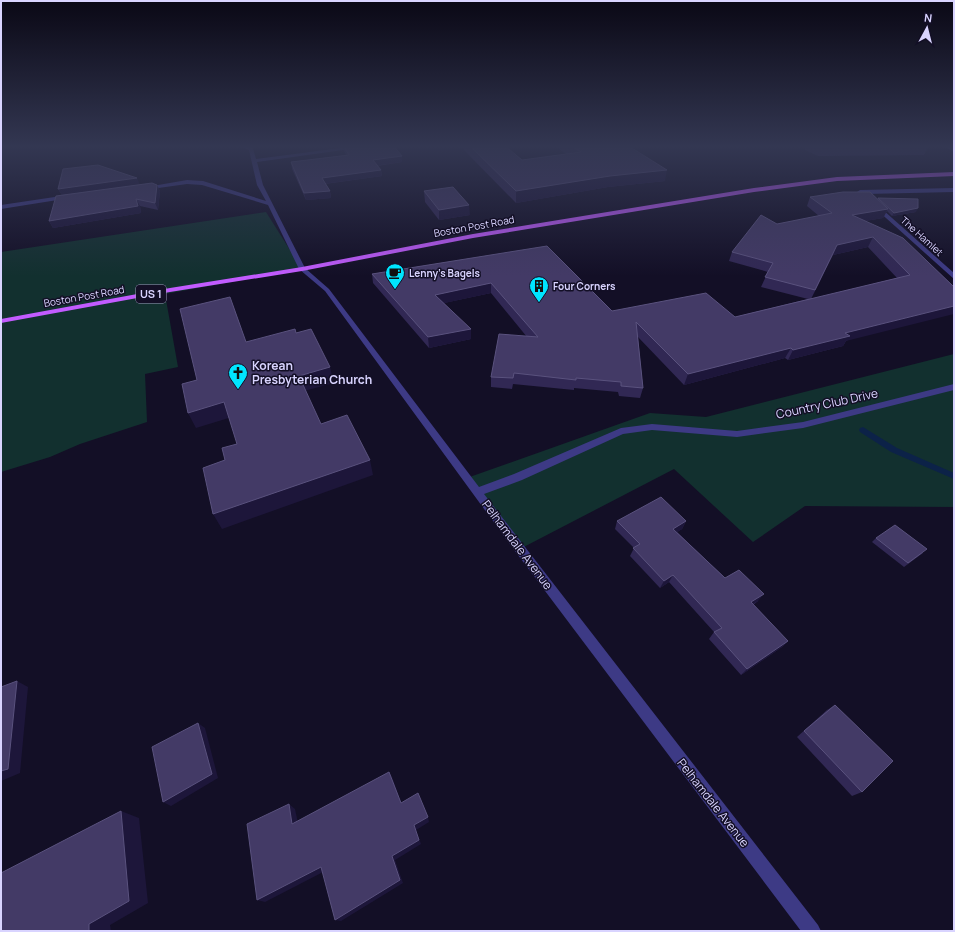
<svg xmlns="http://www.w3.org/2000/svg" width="955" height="932" font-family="Manrope,sans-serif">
	<rect width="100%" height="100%" fill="#130f26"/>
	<g fill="#12302f">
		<path d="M 266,212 L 302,269 L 165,294 L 178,367 L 145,374 L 147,422 L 80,444 L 50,457 L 1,472 L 1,252 Z"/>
		<path d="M 954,354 L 954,507 L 805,506 L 753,542 L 674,469 L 516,551 L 464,479 L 650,413 L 706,417 Z"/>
	</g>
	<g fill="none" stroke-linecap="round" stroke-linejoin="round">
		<path fill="#0c2248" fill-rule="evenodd" d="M 863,427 L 897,448 L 954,473 L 954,479 L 891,452 L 860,432 L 859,430 L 860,428 Z"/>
		<g fill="#3d3a85" fill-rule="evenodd">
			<path d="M 235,145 L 252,145 L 256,159 L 363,145 L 379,145 L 257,162 L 263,185 L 305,268 L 329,289 L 479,487 L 514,474 L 621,428 L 652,424 L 737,431 L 803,422 L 954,384 L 954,390 L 803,428 L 737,437 L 652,430 L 623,434 L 522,480 L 484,494 L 818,925 L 821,931 L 801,931 L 506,539 L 325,291 L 299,269 L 268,205 L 202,185 L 187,184 L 144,190 L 141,188 L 187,180 L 203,181 L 266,201 L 257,185 L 249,150 Z"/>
			<path d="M 942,145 L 948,145 L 954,149 L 954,152 Z"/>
			<path d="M 954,188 L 954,192 L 865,194 L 954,273 L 954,279 L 857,192 L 860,190 Z"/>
			<path d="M 68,195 L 71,197 L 70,198 L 1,209 L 1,205 Z"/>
		</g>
		<path fill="#c25bff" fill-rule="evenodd" d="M 954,172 L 954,176 L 837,181 L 754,192 L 473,238 L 302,271 L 170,292 L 1,323 L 1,319 L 170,288 L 302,267 L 473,234 L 754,188 L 837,177 Z"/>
	</g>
	<g fill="#312854" fill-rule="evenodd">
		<path d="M 340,145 L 393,145 L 402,156 L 402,162 L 377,166 L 381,170 L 382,176 L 325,184 L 330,191 L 331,198 L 306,200 L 292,169 L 291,162 L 346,155 L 344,151 L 343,146 L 341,146 Z"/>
		<path d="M 459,145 L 504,145 L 522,160 L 566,154 L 554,145 L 627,145 L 665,181 L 608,187 L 516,203 Z"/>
		<path d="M 804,145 L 929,145 L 924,155 L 818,156 L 805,150 Z"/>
		<path d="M 140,185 L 157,185 L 160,191 L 158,210 L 140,206 L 141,213 L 53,228 L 49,221 L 62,195 L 58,189 Z"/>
		<path d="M 424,191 L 470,215 L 439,220 L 425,202 Z"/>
		<path d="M 810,197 L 877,199 L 878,198 L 916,212 L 892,216 L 887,211 L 883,218 L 865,221 L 953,286 L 846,341 L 843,346 L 788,360 L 785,358 L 684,385 L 638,337 L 643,388 L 640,398 L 619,396 L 618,392 L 574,388 L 574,390 L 513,384 L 512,389 L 491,387 L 491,377 L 527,337 L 491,293 L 444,303 L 471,339 L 429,348 L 373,283 L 372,274 L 547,246 L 612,311 L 735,317 L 808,299 L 761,287 L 768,272 L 729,261 L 732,252 L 777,224 L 819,216 L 807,206 ZM 868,247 L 897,278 L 811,299 L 833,255 Z"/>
		<path d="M 617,521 L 686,521 L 682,529 L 677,532 L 725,578 L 758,601 L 753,605 L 788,641 L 782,647 L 741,675 L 709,639 L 714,632 L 669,582 L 660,588 L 630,556 L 634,548 L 615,529 Z"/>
		<path d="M 876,538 L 923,553 L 904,567 L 872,542 Z"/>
		<path d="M 835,705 L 862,792 L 852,796 L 797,737 L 827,710 Z"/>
	</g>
	<g fill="#1d163a">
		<path d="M 402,156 L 402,162 L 373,166 L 373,160 Z"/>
		<path d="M 381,170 L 382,176 L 323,184 L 322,178 Z"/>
		<path d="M 667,170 L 665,181 L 608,187 L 516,203 L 516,191 L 610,176 Z"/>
		<path d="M 137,178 L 140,185 L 62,195 L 58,189 Z"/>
		<path d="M 157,185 L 160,191 L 158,210 L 155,203 Z"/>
		<path d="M 330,191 L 331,198 L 306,200 L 304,193 Z"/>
		<path d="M 136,199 L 140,206 L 141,213 L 53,228 L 49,221 Z"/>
		<path d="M 469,205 L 470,215 L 439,220 L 439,210 Z"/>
		<path d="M 918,208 L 916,212 L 892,216 L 894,213 Z"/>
		<path d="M 888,209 L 883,218 L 848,224 L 852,215 Z"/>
		<path d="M 873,237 L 868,247 L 833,255 L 837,245 Z"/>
		<path d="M 491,283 L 491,293 L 435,305 L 435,295 Z"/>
		<path d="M 954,306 L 954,314 L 846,341 L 843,346 L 788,360 L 793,350 L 845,333 Z"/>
		<path d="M 471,329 L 471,339 L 429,348 L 428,337 Z"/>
		<path d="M 791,348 L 785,358 L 684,385 L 688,374 Z"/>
		<path d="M 330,367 L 334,383 L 304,391 L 299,376 Z"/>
		<path d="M 224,402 L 232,417 L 196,428 L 188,413 Z"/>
		<path d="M 370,460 L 373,475 L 222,529 L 213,514 Z"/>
		<path d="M 686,521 L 682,529 L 670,537 L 673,529 Z"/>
		<path d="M 673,575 L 669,582 L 660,588 L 664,581 Z"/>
		<path d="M 764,594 L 758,601 L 745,609 L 751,602 Z"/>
		<path d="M 788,641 L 782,647 L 741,675 L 747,669 Z"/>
		<path d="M 17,681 L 28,687 L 20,773 L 1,781 L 1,771 Z"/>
		<path d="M 198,723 L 205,728 L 218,778 L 171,806 L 163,802 Z"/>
		<path d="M 389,772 L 392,777 L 403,808 L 401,803 Z"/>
		<path d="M 289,804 L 295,809 L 299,828 L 292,824 Z"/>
		<path d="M 121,811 L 139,818 L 148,903 L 110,925 L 111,931 L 89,931 L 89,924 Z"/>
		<path d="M 428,817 L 429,822 L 416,830 L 421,844 L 395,860 L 403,883 L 341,921 L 335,920 L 392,856 L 414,825 Z"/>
		<path d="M 321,867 L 327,870 L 265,902 L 257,900 Z"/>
	</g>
	<g fill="#433a66" stroke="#5a527e">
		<path d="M 343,145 L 393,145 L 402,156 L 373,160 L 381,170 L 322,178 L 330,191 L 304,193 L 291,162 L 349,155 Z"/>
		<path d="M 469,145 L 504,145 L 522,160 L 581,152 L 570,145 L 627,145 L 667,170 L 610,176 L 516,191 Z"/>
		<path d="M 821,145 L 874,145 L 822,146 Z"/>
		<path d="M 98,165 L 137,178 L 58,189 L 63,169 Z"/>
		<path d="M 152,183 L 157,185 L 155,203 L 136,199 L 138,206 L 49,221 L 56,196 Z"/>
		<path d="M 453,187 L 469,205 L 439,210 L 424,191 Z"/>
		<path d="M 843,192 L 870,192 L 888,209 L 852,215 L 903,238 L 953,286 L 954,286 L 954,306 L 845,333 L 850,336 L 793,350 L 791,348 L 688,374 L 636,322 L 643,388 L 621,386 L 621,382 L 576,378 L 576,380 L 514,373 L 513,378 L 491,377 L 499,334 L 538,337 L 491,283 L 435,295 L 471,329 L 428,337 L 372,274 L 547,246 L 612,311 L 706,293 L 735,317 L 910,275 L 873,237 L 837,245 L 815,290 L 765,277 L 773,263 L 732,252 L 761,215 L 777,224 L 832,213 L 810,197 Z"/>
		<path d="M 878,198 L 918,199 L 918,208 L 894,213 Z"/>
		<path d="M 230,297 L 246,342 L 295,329 L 296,333 L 311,329 L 330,367 L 299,376 L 321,424 L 347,415 L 370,460 L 213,514 L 203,468 L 225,460 L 222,448 L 237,444 L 224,402 L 188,413 L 182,384 L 197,380 L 180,309 Z"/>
		<path d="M 661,497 L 686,521 L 673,529 L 725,578 L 739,570 L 764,594 L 751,602 L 788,641 L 747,669 L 714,632 L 722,628 L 673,575 L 664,581 L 633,548 L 640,544 L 617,521 Z"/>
		<path d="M 895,525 L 927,549 L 908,563 L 876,538 Z"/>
		<path d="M 17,681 L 8,769 L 1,771 L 1,687 Z"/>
		<path d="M 835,705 L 893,761 L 862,792 L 804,731 Z"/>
		<path d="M 198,723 L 212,774 L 163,802 L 152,747 Z"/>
		<path d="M 389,772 L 401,803 L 418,793 L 428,817 L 414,825 L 419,840 L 392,856 L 400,880 L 335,920 L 321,867 L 257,900 L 247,824 L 289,804 L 292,824 Z"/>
		<path d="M 121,811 L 129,901 L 89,924 L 89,931 L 1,931 L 1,873 Z"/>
	</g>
	<linearGradient id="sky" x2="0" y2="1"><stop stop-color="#0a0815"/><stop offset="0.53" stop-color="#333752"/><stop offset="1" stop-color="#333752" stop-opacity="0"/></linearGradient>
	<rect width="955" height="276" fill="url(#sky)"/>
	<defs>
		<symbol id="cafe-pin" viewBox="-11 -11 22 30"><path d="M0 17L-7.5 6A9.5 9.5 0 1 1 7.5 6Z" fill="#00e5ff" stroke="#130f26"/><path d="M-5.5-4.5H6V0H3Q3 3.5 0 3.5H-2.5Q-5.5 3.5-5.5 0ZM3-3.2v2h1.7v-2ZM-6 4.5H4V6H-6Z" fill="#111"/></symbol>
		<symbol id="building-pin" viewBox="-11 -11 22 30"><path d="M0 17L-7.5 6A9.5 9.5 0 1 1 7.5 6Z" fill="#00e5ff" stroke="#130f26"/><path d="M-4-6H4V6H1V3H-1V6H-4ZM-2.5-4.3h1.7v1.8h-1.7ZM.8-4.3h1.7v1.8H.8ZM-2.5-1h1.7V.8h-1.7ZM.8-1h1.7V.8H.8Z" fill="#111"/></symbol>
		<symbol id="church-pin" viewBox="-11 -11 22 30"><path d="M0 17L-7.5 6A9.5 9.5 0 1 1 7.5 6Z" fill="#00e5ff" stroke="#130f26"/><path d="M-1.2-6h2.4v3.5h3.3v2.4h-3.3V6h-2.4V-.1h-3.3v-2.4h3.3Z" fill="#111"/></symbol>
	</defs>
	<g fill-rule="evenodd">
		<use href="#cafe-pin" x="384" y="262" width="22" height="30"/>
		<use href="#building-pin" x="528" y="275" width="22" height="30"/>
		<use href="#church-pin" x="227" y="362" width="22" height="30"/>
	</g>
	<g text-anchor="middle" stroke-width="3" stroke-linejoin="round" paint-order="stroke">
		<g font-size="10" fill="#d9d4ff" stroke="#130f26">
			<text transform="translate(474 226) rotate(-10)" y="4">Boston Post Road</text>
			<text transform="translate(922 236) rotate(42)" y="4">The Hamlet</text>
			<text transform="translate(84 296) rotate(-10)" y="4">Boston Post Road</text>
		</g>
		<g font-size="10" font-weight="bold" fill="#d9d4ff" stroke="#130f26" text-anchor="start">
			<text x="409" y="277">Lenny's Bagels</text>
			<text x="553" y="290">Four Corners</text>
		</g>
		<rect fill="#130f26" stroke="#9e99be" stroke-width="1" x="136" y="285" width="30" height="18" rx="3"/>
		<g font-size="11" font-weight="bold" fill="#d9d4ff">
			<text x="151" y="298">US 1</text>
		</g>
		<g font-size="12" font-weight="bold" fill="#d9d4ff" stroke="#130f26" text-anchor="start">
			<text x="252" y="370">Korean<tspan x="252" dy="14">Presbyterian Church</tspan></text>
		</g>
		<g font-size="12" fill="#d9d4ff" stroke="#130f26">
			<text transform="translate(827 404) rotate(-12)" y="4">Country Club Drive</text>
			<text transform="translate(517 545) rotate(53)" y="4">Pelhamdale Avenue</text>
			<text transform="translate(713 803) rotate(52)" y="4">Pelhamdale Avenue</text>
		</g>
	</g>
	<rect width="955" height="932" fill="none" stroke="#d9d4ff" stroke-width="4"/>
	<g transform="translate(927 28) rotate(7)" stroke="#130f26" stroke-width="3" paint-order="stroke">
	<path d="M0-3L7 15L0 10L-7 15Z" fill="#d9d4ff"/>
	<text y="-6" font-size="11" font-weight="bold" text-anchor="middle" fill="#d9d4ff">N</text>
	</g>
</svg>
